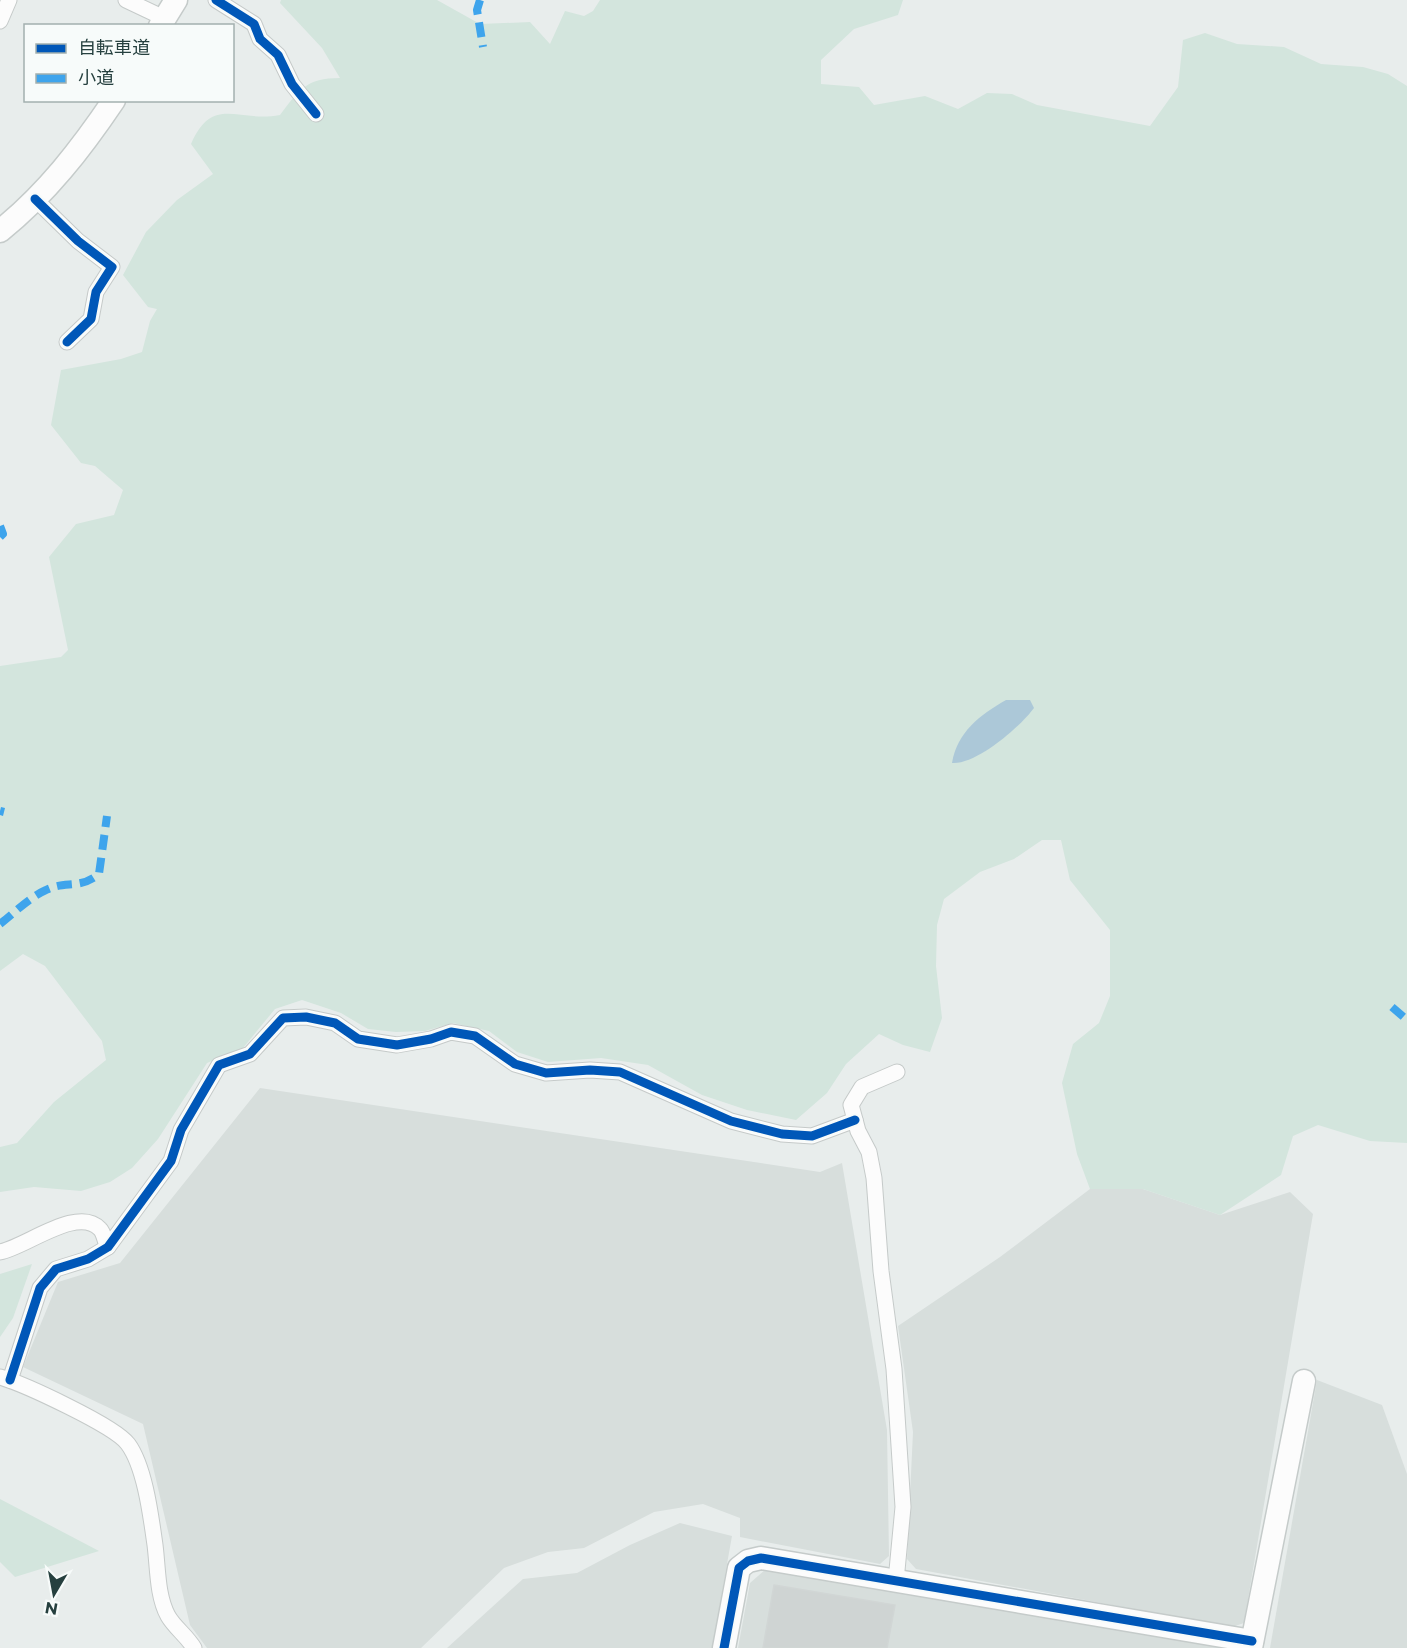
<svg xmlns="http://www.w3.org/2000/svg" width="1407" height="1648" font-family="Montserrat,'Noto Sans JP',sans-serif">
	<rect width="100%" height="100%" fill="#e8edec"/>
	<g fill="#d7dedc">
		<path d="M 260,1088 L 820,1172 L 842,1163 L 887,1430 L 889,1556 L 880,1564 L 740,1537 L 740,1518 L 703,1504 L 654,1512 L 584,1548 L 548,1552 L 504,1568 L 421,1648 L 207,1648 L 190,1625 L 143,1424 L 23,1367 L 58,1282 L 120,1263 Z"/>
		<path d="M 1090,1189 L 1143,1189 L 1220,1215 L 1290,1192 L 1313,1214 L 1244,1623 L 1232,1627 L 916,1569 L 907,1559 L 913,1432 L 898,1326 L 1000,1257 Z"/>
		<path d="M 1317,1380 L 1382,1405 L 1407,1474 L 1407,1648 L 1270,1648 Z"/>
		<path d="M 680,1523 L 732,1536 L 712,1648 L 447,1648 L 523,1579 L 577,1573 L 630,1545 Z"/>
		<path d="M 766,1569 L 1227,1648 L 738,1648 L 750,1583 Z"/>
	</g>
	<g fill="#d3e5dd">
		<path d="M 281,0 L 437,0 L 480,24 L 530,22 L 550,44 L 565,11 L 584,16 L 593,11 L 600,0 L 903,0 L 898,15 L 854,29 L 821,60 L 821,84 L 859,87 L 874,105 L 925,96 L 958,109 L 987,93 L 1012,94 L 1037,105 L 1150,126 L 1178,87 L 1183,40 L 1205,33 L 1237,44 L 1284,47 L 1321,64 L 1363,67 L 1388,74 L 1407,86 L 1407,1143 L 1370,1141 L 1318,1125 L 1293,1136 L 1281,1175 L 1220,1215 L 1143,1189 L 1090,1189 L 1077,1154 L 1062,1083 L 1073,1044 L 1099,1023 L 1110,996 L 1110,930 L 1070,880 L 1061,840 L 1042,840 L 1014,859 L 980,872 L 944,899 L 937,925 L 936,966 L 942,1018 L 930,1052 L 903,1045 L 879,1034 L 846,1064 L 827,1093 L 796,1120 L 747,1110 L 702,1095 L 648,1065 L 601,1058 L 548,1062 L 517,1052 L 489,1031 L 453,1023 L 425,1031 L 396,1032 L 368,1029 L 341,1013 L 302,1000 L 275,1009 L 243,1048 L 207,1063 L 158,1139 L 132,1168 L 110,1182 L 81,1191 L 34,1187 L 0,1192 L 0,1147 L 17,1143 L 54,1102 L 106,1060 L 102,1041 L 45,966 L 23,954 L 0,971 L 0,666 L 61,657 L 68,650 L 49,557 L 76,524 L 114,515 L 123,490 L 95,466 L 81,463 L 51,425 L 61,370 L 121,359 L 142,352 L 150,321 L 157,309 L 148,307 L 123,275 L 146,232 L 177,200 L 213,174 L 191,144 C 213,94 237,123 280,115 C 299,90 306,78 340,78 L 322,48 L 280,3 Z"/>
		<path d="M 32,1264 L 13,1318 L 0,1337 L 0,1274 Z"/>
		<path d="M 0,1499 L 99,1551 L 15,1577 L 0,1562 Z"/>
	</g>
	<path fill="#acc8d8" d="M 1006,700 L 1030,700 L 1034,708 C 1020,727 976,765 952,763 C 957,732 980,715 1006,700 Z"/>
	<path fill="#cfd4d3" stroke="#d1d6d5" stroke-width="1.5" d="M 774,1585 L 895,1605 L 887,1648 L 763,1648 Z"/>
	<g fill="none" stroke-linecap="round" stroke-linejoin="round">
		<defs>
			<g id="street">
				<path d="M 126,0 L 164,18"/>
				<path d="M 216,0 L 254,24 L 260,39 L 278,55 L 292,84 L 316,114"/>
				<path d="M 0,21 L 9,0"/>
				<path d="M 35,199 L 78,241 L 112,267 L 96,292 L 91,319 L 67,342"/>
				<path d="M 0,1252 C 26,1247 78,1205 100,1229 C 104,1233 105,1242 108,1247"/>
				<path d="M 0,1377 C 24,1384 115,1426 128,1444 C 145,1467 151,1517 155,1545 C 158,1568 157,1596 168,1616 C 175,1628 187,1636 194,1648"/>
				<path d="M 10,1380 L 40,1288 L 56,1269 L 88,1259 L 108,1247 L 171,1161 L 181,1130 L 219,1065 L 250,1054 L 283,1018 L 306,1017 L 335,1023 L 358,1039 L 397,1045 L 431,1039 L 451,1032 L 475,1036 L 515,1064 L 546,1073 L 590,1070 L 620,1072 L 731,1121 L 782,1134 L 812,1136 L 855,1120"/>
				<path d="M 896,1581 L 903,1507 L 894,1369 L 881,1271 L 874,1178 L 869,1152 L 858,1131 L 851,1105 L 862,1087 L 897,1072"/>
			</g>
			<g id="secondary">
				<path d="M 160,26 L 176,0"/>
				<path d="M 0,231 C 46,194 81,149 114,100"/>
				<path d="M 724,1648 L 739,1568 L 748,1561 L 761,1558 L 1252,1641"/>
				<path d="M 1251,1648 L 1304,1381"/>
			</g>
		</defs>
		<use href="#street" stroke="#c5cac9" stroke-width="17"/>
		<use href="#secondary" stroke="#c5cbca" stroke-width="25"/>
		<use href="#street" stroke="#fcfcfc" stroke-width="15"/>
		<use href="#secondary" stroke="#fcfcfc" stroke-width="22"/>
		<g stroke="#3ea4ec" stroke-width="8" stroke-dasharray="15 8" stroke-linecap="butt">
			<path d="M 480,0 L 477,10 L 483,47"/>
			<path d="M 0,526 L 3,534 L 0,537"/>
			<path d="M 0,811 L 4,812"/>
			<path d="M 0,924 C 14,913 30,897 46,890 C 66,880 79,890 99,874 L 107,816"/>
			<path d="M 1392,1007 L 1407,1020"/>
		</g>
		<defs>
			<g id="cycleway">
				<path d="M 216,0 L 254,24 L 260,39 L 278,55 L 292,84 L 316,114"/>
				<path d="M 35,199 L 78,241 L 112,267 L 96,292 L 91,319 L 67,342"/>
				<path d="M 10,1380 L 40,1288 L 56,1269 L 88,1259 L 108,1247 L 171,1161 L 181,1130 L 219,1065 L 250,1054 L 283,1018 L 306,1017 L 335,1023 L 358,1039 L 397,1045 L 431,1039 L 451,1032 L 475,1036 L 515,1064 L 546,1073 L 590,1070 L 620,1072 L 731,1121 L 782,1134 L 812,1136 L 855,1120"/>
				<path d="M 724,1648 L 739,1568 L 748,1561 L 761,1558 L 1252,1641"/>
			</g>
		</defs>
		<use href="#cycleway" stroke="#f7fbfa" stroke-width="13"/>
		<use href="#cycleway" stroke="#0057b8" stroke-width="9"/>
	</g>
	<rect x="24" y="24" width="210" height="78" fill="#f7fbfa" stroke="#a3b0af" stroke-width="1.5"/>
	<rect x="36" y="44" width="30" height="9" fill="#0057b8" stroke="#a3b0af" stroke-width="1.5"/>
	<text x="78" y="54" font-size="18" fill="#26403f">自転車道</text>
	<rect x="36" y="74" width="30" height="9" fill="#3ea4ec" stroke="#a3b0af" stroke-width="1.5"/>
	<text x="78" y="84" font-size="18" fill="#26403f">小道</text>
	<g transform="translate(54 1594) rotate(190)" stroke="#f7fbfa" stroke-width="4.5" paint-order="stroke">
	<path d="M0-4.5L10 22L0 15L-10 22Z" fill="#26403f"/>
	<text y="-9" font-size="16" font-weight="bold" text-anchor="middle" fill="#26403f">N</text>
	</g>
</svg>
